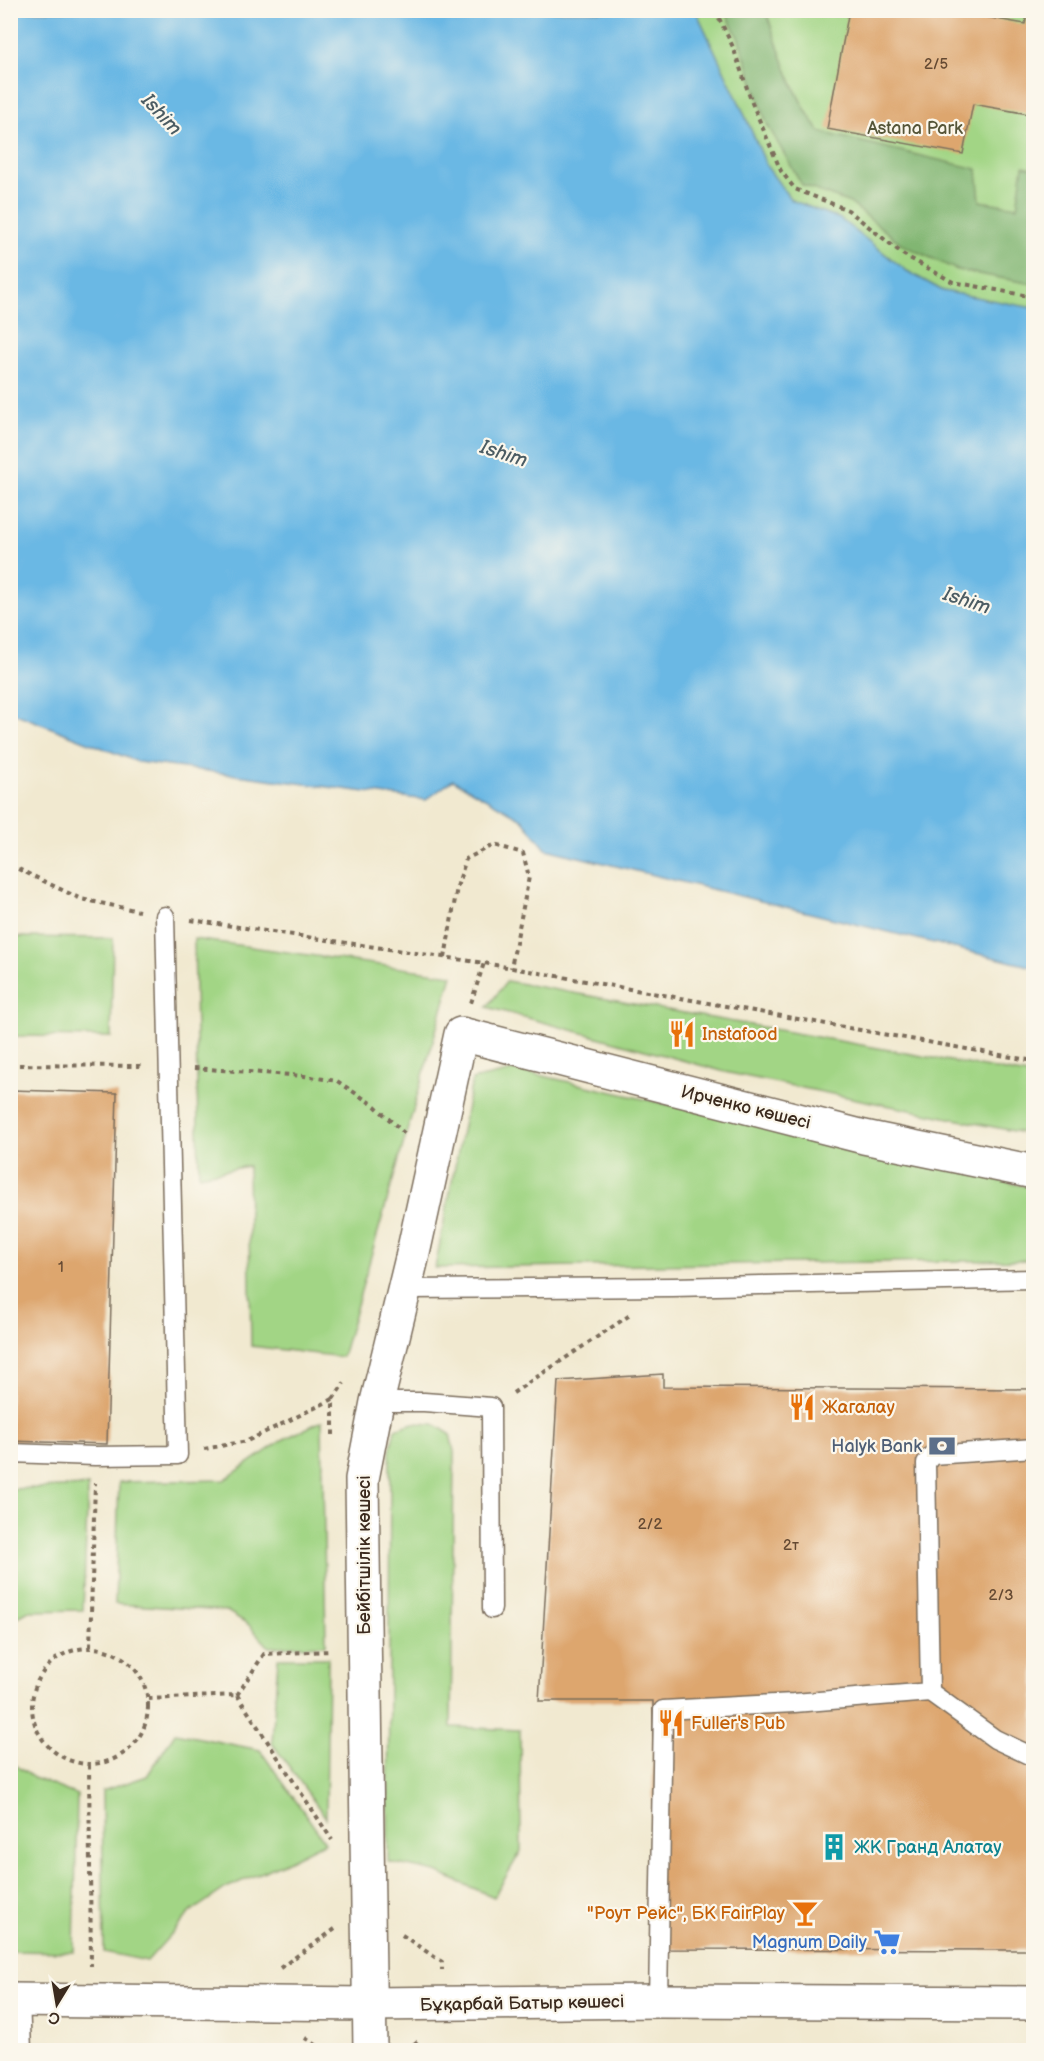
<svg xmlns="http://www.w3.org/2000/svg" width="1044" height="2061" font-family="'Balsamiq Sans',sans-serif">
	<rect width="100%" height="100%" fill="#fbf7ec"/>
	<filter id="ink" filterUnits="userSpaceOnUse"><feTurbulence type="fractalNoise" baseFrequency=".0167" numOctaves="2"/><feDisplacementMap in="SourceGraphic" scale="12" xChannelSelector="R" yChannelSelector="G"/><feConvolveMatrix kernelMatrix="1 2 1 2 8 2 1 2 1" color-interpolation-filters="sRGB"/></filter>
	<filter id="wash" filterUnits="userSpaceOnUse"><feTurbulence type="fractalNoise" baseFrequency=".008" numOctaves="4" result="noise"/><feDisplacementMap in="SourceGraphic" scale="24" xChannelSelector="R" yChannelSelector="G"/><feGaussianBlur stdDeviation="1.35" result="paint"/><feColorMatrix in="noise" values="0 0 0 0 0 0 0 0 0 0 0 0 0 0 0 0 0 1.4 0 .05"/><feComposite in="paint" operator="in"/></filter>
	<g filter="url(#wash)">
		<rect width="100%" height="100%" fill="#f1e9d0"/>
		<g fill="#a2d585" stroke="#6e8052" stroke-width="1.5">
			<path d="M 696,11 L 1033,11 L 1033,308 L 943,291 L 907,271 L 840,219 L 791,200 L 767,167 L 742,109 Z"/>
			<path d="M 11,937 L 113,938 L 111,1037 L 11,1036 Z"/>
			<path d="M 194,939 L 452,975 L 342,1357 L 251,1346 L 248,1166 L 199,1175 Z"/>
			<path d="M 507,981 L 1033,1076 L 1033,1135 L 729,1073 L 487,1007 Z"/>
			<path d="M 517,1070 L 1033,1188 L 1033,1260 L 435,1268 L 472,1080 Z"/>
			<path d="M 322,1421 L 326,1645 L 269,1647 L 248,1624 L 227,1611 L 115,1604 L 119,1482 L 224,1480 L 284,1439 Z"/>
			<path d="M 413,1423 L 434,1424 L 450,1434 L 454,1452 L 451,1727 L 520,1730 L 521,1851 L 494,1897 L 436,1872 L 388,1862 L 390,1451 L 395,1429 Z"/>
			<path d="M 88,1486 L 83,1610 L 29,1611 L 11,1621 L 11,1489 Z"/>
			<path d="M 278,1658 L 328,1658 L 326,1818 L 272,1743 Z"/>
			<path d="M 175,1733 L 260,1750 L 325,1842 L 281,1864 L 226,1888 L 192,1911 L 147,1961 L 104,1952 L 102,1791 L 147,1776 Z"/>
			<path d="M 10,1762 L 34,1778 L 77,1795 L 74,1952 L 11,1951 Z"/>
		</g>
		<path fill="#81b672" stroke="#5e7048" stroke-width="1.5" d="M 725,11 L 766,11 C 780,53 793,96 820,132 L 977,169 L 980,201 L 1017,207 L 1023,166 L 1033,168 L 1033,284 L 957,270 L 903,245 L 850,203 L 802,185 L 767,124 L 739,39 Z"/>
		<path fill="#6ab8e4" stroke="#527181" stroke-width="1.5" d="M 10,11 L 696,11 L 742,109 L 767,167 L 791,200 L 840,219 L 907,271 L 943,291 L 1033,308 L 1033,967 L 546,849 L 522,819 L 453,780 L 426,800 L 138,762 L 11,712 Z"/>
		<g id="blocks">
			<g fill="#dda66e">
				<path d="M 849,10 L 957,10 L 957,12 L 1025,24 L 1028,10 L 1034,10 L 1034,115 L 973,104 L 963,154 L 827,129 Z"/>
				<path d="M 10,1090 L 117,1093 L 107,1444 L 10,1441 Z"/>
				<path d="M 663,1374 L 663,1387 L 1034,1389 L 1034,1950 L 652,1949 L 653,1701 L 539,1701 L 558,1381 Z"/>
			</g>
		</g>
	</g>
	<g filter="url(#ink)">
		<use href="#blocks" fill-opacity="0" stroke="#7b6d5c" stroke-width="1.5"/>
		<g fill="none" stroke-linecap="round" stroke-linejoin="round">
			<defs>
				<g id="lane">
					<path d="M 405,1289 L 673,1287 L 1034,1279"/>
					<path d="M 377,1402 L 424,1402 L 491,1407 L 492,1609"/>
					<path d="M 10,1453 L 95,1456 L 178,1455 L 165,916"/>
					<path d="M 930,1692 L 995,1739 L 1029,1755 L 1034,1755"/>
					<path d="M 20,2000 L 22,2050"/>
					<path d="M 658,2001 L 663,1710 L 794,1703 L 930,1692 L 926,1463 L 932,1455 L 1034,1448"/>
				</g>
				<g id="street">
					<path d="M 10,2000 L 369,2004 L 658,2001 L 1034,2003"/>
					<path d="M 370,2050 L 362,1479 L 377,1402 L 412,1258 L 461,1034 L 864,1137 L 1034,1172"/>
				</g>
			</defs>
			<use href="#lane" stroke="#7b6d5c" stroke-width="21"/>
			<use href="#street" stroke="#7b6d5c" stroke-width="36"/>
			<g stroke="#7b6d5c" stroke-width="4" stroke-dasharray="4.5 4.5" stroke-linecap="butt">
				<path d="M 715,10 L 733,47 L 752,103 L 781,171 L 795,189 L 848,210 L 904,255 L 953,282 L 1034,297"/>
				<path d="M 10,865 L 81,899 L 139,911"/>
				<path d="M 191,920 L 484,963 L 1034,1061"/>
				<path d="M 445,958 L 457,887 L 466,859 L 494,845 L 523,853 L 529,877 L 511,968"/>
				<path d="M 471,1003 L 484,963"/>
				<path d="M 10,1065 L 142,1066"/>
				<path d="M 194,1068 L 304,1076 L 337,1081 L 375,1106 L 405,1134"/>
				<path d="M 513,1393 L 630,1315"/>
				<path d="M 333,1399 L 344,1383"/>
				<path d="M 204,1449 L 247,1441 L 333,1399 L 333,1436"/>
				<path d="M 90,1647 L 95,1483"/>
				<circle cx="90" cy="1706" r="58"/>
				<path d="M 237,1695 L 332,1840"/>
				<path d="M 237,1695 L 264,1654 L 331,1651"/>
				<path d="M 148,1699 L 237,1695"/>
				<path d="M 89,1765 L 91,1966"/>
				<path d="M 402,1935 L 442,1962 L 442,1970"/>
				<path d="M 280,1968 L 335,1929"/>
				<path d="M 305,2038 L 324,2050"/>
				<path d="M 407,2050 L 420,2039"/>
			</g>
			<use href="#lane" stroke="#fff" stroke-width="18"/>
			<use href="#street" stroke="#fff" stroke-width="33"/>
		</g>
	</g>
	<defs>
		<symbol id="restaurant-bare" viewBox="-9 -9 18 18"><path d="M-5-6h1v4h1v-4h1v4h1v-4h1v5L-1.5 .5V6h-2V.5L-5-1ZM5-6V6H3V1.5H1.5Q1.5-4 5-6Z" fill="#e8710a" stroke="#fbf7ec" stroke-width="2.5" paint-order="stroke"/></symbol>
		<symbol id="bank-bare" viewBox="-9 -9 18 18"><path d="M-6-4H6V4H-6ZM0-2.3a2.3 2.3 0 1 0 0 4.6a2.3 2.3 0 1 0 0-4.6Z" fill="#5c6f8a" stroke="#fbf7ec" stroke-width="2.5" paint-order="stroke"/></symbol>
		<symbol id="building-bare" viewBox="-9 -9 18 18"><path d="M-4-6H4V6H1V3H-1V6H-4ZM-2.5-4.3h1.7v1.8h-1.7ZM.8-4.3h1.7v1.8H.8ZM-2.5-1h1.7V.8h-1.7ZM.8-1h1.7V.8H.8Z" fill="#0f9aa8" stroke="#fbf7ec" stroke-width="2.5" paint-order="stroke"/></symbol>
		<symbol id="bar-bare" viewBox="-9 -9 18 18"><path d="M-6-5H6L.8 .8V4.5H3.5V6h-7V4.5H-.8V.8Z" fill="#e8710a" stroke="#fbf7ec" stroke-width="2.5" paint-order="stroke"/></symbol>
		<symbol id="supermarket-bare" viewBox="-9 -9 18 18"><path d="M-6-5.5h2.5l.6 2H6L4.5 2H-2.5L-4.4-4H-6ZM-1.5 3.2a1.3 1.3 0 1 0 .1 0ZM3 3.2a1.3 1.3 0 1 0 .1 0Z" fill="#3f7fe0" stroke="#fbf7ec" stroke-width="2.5" paint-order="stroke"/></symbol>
	</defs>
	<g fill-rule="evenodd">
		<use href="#restaurant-bare" x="663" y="1015" width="38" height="38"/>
		<use href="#restaurant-bare" x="783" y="1388" width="38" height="38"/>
		<use href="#bank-bare" x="923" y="1427" width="38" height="38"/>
		<use href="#restaurant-bare" x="652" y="1704" width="38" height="38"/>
		<use href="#building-bare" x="815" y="1828" width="38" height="38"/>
		<use href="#bar-bare" x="786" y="1894" width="38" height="38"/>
		<use href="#supermarket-bare" x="868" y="1923" width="38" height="38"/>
	</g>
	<g text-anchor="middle" stroke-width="4.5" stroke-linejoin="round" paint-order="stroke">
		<g font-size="15" fill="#644932">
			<text x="936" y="69">2/5</text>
			<text x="61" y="1272">1</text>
			<text x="650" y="1529">2/2</text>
			<text x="791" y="1550">2т</text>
			<text x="1001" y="1600">2/3</text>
		</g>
		<g font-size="18" fill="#555538" stroke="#fbf7ec">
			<text x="915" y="134">Astana Park</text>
		</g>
		<g font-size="18" fill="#c56008" stroke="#fbf7ec" text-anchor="start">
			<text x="702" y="1040">Instafood</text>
			<text x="822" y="1413">Жагалау</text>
			<text x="691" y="1729">Fuller's Pub</text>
			<text x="785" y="1919" text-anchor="end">"Роут Рейс", БК FairPlay</text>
		</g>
		<g font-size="18" fill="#3b2a1e" stroke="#fbf7ec">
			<text transform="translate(746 1107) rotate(14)" y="6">Ирченко көшесі</text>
			<text transform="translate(364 1555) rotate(-90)" y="6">Бейбітшілік көшесі</text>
			<text transform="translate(522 2003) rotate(-1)" y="6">Бұқарбай Батыр көшесі</text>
		</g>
		<g font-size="18" fill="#4e5e75" stroke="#fbf7ec" text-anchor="end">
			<text x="922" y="1452">Halyk Bank</text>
		</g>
		<g font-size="18" fill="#0d838f" stroke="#fbf7ec" text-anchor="start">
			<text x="854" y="1853">ЖК Гранд Алатау</text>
		</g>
		<g font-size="18" fill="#366cbe" stroke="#fbf7ec" text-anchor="end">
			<text x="867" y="1948">Magnum Daily</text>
		</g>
		<g font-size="20" font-style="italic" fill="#4b5c63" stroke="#fbf7ec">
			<text transform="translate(162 114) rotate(47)" y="7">Ishim</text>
			<text transform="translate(504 453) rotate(18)" y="7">Ishim</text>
			<text transform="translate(967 600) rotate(18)" y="7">Ishim</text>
		</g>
	</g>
	<rect width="1044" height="2061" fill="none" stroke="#fbf7ec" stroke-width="36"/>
	<g transform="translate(57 2004) rotate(191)" stroke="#fbf7ec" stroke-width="4.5" paint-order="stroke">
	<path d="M0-4.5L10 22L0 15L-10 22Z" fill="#3b2a1e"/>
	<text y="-9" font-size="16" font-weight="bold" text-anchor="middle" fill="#3b2a1e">С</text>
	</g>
</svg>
